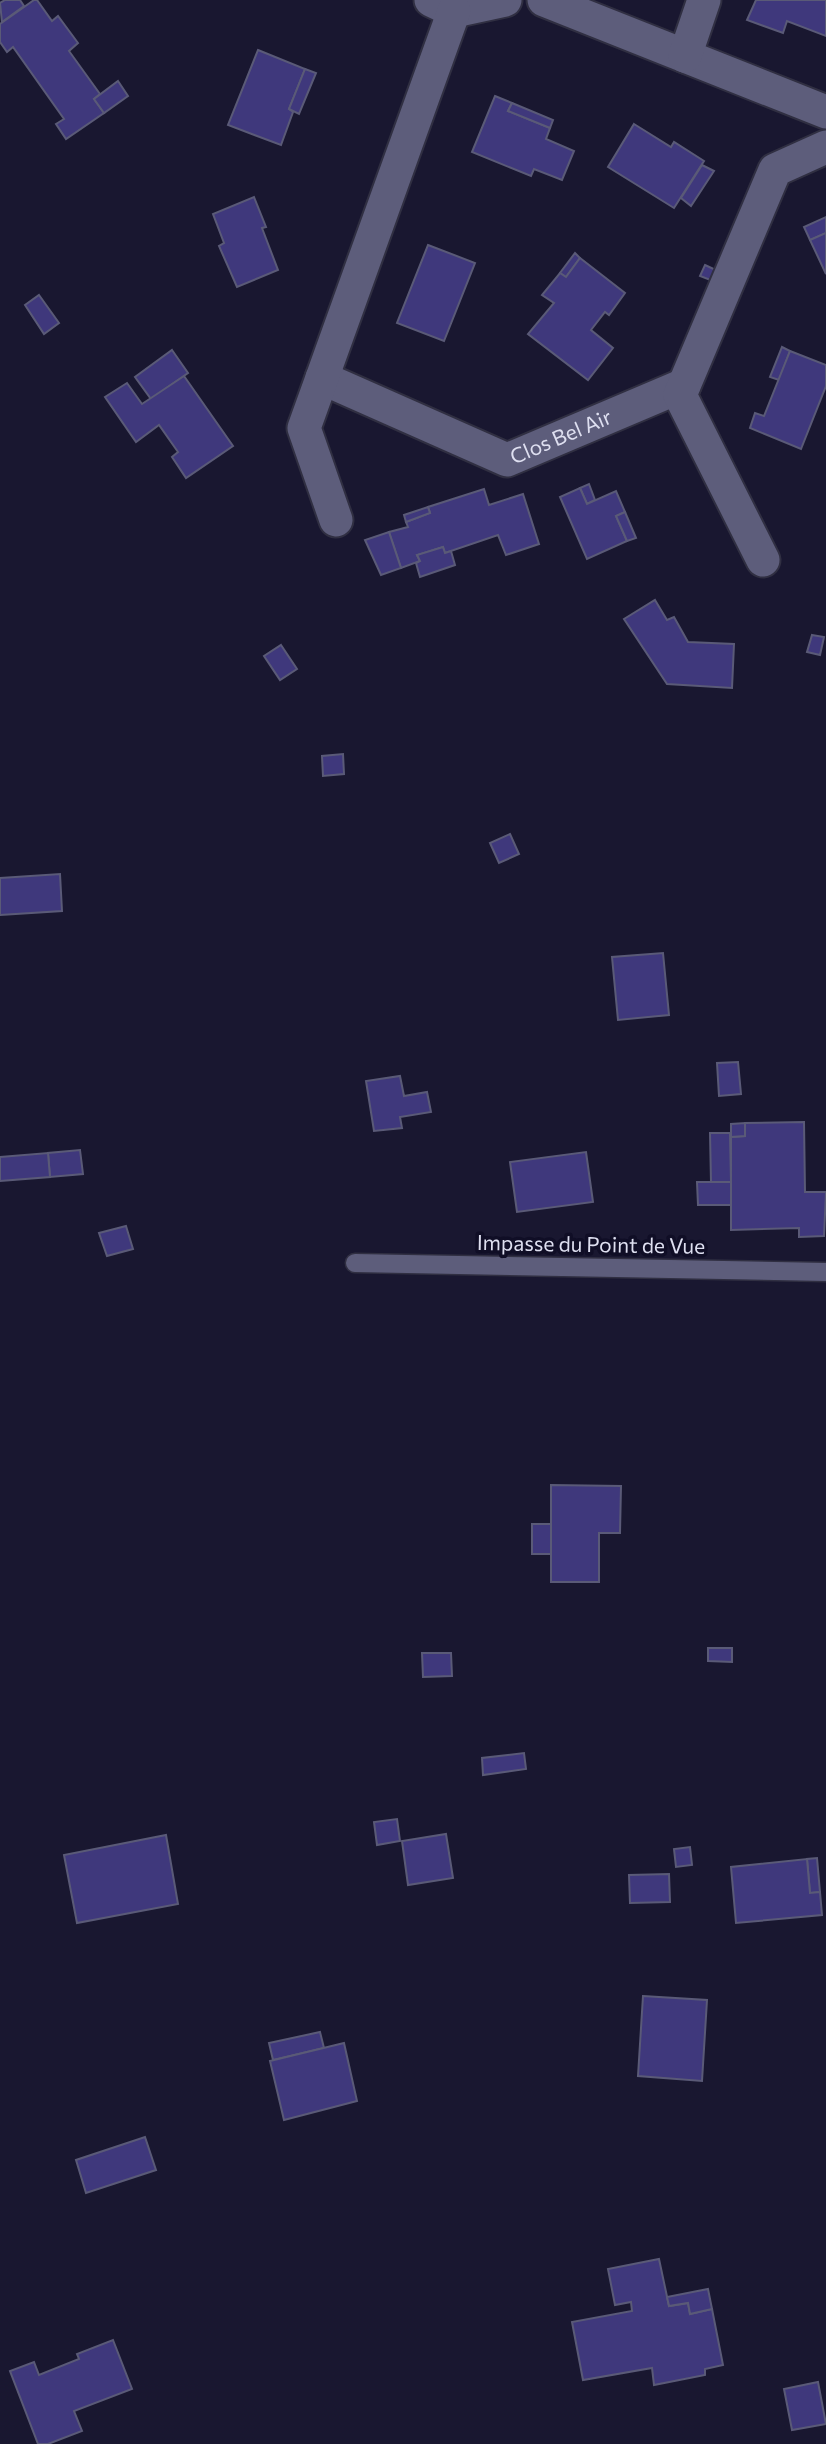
<svg xmlns="http://www.w3.org/2000/svg" width="826" height="2444" font-family="Commissioner,sans-serif">
	<rect width="100%" height="100%" fill="#191730"/>
	<g fill="#3f387c" stroke="#5a5a77" stroke-width="2">
		<path d="M 5,0 L 20,0 L 24,6 L 2,22 L 0,3 Z"/>
		<path d="M 34,0 L 37,0 L 52,21 L 58,16 L 78,43 L 69,51 L 100,94 L 94,99 L 104,113 L 66,139 L 56,124 L 64,119 L 13,47 L 7,52 L 0,42 L 0,24 Z"/>
		<path d="M 756,0 L 826,0 L 826,36 L 787,21 L 783,33 L 747,20 Z"/>
		<path d="M 258,50 L 305,69 L 289,109 L 293,112 L 281,145 L 228,125 Z"/>
		<path d="M 305,69 L 316,73 L 299,114 L 289,109 Z"/>
		<path d="M 118,81 L 128,96 L 104,113 L 94,99 Z"/>
		<path d="M 495,96 L 512,103 L 508,111 L 550,128 L 546,139 L 574,151 L 562,180 L 534,169 L 531,176 L 472,152 Z"/>
		<path d="M 512,103 L 553,120 L 550,128 L 508,111 Z"/>
		<path d="M 634,124 L 671,147 L 674,142 L 704,161 L 674,208 L 608,167 Z"/>
		<path d="M 702,165 L 714,171 L 691,206 L 681,198 Z"/>
		<path d="M 254,197 L 266,227 L 262,228 L 278,270 L 237,287 L 219,246 L 224,243 L 213,214 Z"/>
		<path d="M 826,217 L 826,233 L 810,240 L 804,227 Z"/>
		<path d="M 826,233 L 826,274 L 810,240 Z"/>
		<path d="M 428,245 L 475,263 L 444,341 L 397,323 Z"/>
		<path d="M 575,253 L 580,258 L 566,277 L 560,273 Z"/>
		<path d="M 580,258 L 625,293 L 609,315 L 605,312 L 591,330 L 613,348 L 588,380 L 528,334 L 554,303 L 542,295 L 560,273 L 566,277 Z"/>
		<path d="M 705,265 L 718,271 L 713,281 L 700,276 Z"/>
		<path d="M 39,295 L 59,323 L 44,334 L 25,305 Z"/>
		<path d="M 782,347 L 790,351 L 779,380 L 770,377 Z"/>
		<path d="M 172,350 L 188,373 L 151,399 L 135,377 Z"/>
		<path d="M 790,351 L 826,365 L 826,386 L 801,449 L 750,428 L 755,413 L 764,416 Z"/>
		<path d="M 184,376 L 233,446 L 186,478 L 172,457 L 178,452 L 159,425 L 136,442 L 105,397 L 127,383 L 142,404 Z"/>
		<path d="M 589,484 L 595,500 L 587,504 L 580,488 Z"/>
		<path d="M 580,488 L 587,504 L 616,491 L 625,512 L 616,516 L 627,541 L 587,559 L 560,497 Z"/>
		<path d="M 484,489 L 489,505 L 523,494 L 539,544 L 506,555 L 498,535 L 445,553 L 443,547 L 417,555 L 420,561 L 401,568 L 389,532 L 408,527 L 406,522 L 430,513 L 428,507 Z"/>
		<path d="M 428,507 L 430,513 L 406,522 L 404,515 Z"/>
		<path d="M 625,512 L 636,538 L 627,541 L 616,516 Z"/>
		<path d="M 389,532 L 401,568 L 381,575 L 365,540 Z"/>
		<path d="M 443,547 L 445,553 L 451,551 L 455,565 L 420,577 L 416,563 L 420,561 L 417,555 Z"/>
		<path d="M 655,600 L 667,620 L 674,617 L 688,642 L 734,644 L 732,688 L 667,684 L 624,619 Z"/>
		<path d="M 812,635 L 824,637 L 820,655 L 807,652 Z"/>
		<path d="M 281,645 L 297,669 L 280,680 L 264,656 Z"/>
		<path d="M 343,754 L 344,774 L 323,776 L 322,756 Z"/>
		<path d="M 510,834 L 519,854 L 499,863 L 490,843 Z"/>
		<path d="M 60,874 L 62,911 L 0,915 L 0,878 Z"/>
		<path d="M 663,953 L 669,1015 L 618,1020 L 612,957 Z"/>
		<path d="M 738,1062 L 741,1094 L 719,1096 L 717,1063 Z"/>
		<path d="M 400,1076 L 404,1096 L 427,1092 L 431,1112 L 400,1117 L 402,1128 L 374,1131 L 366,1081 Z"/>
		<path d="M 804,1122 L 805,1192 L 826,1192 L 824,1236 L 799,1237 L 799,1228 L 731,1230 L 731,1137 L 745,1136 L 745,1123 Z"/>
		<path d="M 745,1123 L 745,1136 L 731,1137 L 731,1124 Z"/>
		<path d="M 710,1133 L 730,1133 L 731,1182 L 711,1182 Z"/>
		<path d="M 80,1150 L 83,1174 L 50,1177 L 48,1153 Z"/>
		<path d="M 586,1152 L 593,1202 L 517,1212 L 510,1162 Z"/>
		<path d="M 48,1153 L 50,1177 L 0,1181 L 0,1157 Z"/>
		<path d="M 697,1182 L 731,1182 L 731,1205 L 698,1205 Z"/>
		<path d="M 126,1226 L 133,1249 L 107,1256 L 99,1233 Z"/>
		<path d="M 551,1485 L 621,1486 L 620,1533 L 599,1533 L 599,1582 L 551,1582 Z"/>
		<rect x="532" y="1524" width="19" height="30"/>
		<path d="M 708,1648 L 732,1648 L 732,1662 L 708,1661 Z"/>
		<path d="M 422,1653 L 451,1653 L 452,1676 L 423,1677 Z"/>
		<path d="M 524,1753 L 526,1769 L 483,1775 L 482,1758 Z"/>
		<path d="M 397,1819 L 400,1841 L 377,1845 L 374,1822 Z"/>
		<path d="M 446,1834 L 453,1878 L 408,1885 L 402,1841 Z"/>
		<path d="M 166,1835 L 178,1904 L 77,1923 L 64,1855 Z"/>
		<path d="M 690,1847 L 692,1865 L 676,1867 L 674,1849 Z"/>
		<path d="M 817,1858 L 820,1892 L 810,1893 L 807,1859 Z"/>
		<path d="M 807,1859 L 810,1893 L 820,1892 L 822,1915 L 736,1923 L 731,1867 Z"/>
		<path d="M 669,1874 L 670,1902 L 630,1903 L 629,1875 Z"/>
		<path d="M 643,1996 L 707,2000 L 702,2081 L 638,2076 Z"/>
		<path d="M 320,2032 L 324,2048 L 273,2060 L 269,2043 Z"/>
		<path d="M 344,2043 L 357,2101 L 284,2120 L 270,2061 Z"/>
		<path d="M 145,2137 L 156,2170 L 86,2193 L 76,2160 Z"/>
		<path d="M 659,2259 L 669,2306 L 688,2303 L 690,2314 L 712,2309 L 723,2365 L 705,2369 L 705,2375 L 654,2385 L 652,2368 L 583,2380 L 572,2322 L 632,2311 L 631,2302 L 615,2305 L 608,2269 Z"/>
		<path d="M 708,2289 L 712,2309 L 690,2314 L 688,2303 L 669,2306 L 667,2297 Z"/>
		<path d="M 113,2340 L 132,2389 L 74,2411 L 82,2431 L 48,2444 L 38,2444 L 10,2371 L 34,2362 L 39,2375 L 79,2359 L 77,2354 Z"/>
		<path d="M 818,2382 L 826,2424 L 792,2430 L 784,2389 Z"/>
	</g>
	<g fill="none" stroke-linecap="round" stroke-linejoin="round">
		<defs>
			<path id="lane" d="M 355,1263 L 826,1272"/>
			<g id="street">
				<path d="M 431,0 L 454,11 L 505,0"/>
				<path d="M 544,0 L 826,112"/>
				<path d="M 685,56 L 704,0"/>
				<path id="s1" d="M 322,378 L 507,460 L 684,385"/>
				<path d="M 336,520 L 304,428 L 454,11"/>
				<path d="M 763,560 L 680,395 L 775,170 L 826,147"/>
			</g>
		</defs>
		<use href="#lane" stroke="#302f42" stroke-width="21"/>
		<use href="#street" stroke="#302f42" stroke-width="37"/>
		<use href="#lane" stroke="#5d5d7b" stroke-width="18"/>
		<use href="#street" stroke="#5d5d7b" stroke-width="33"/>
	</g>
	<g text-anchor="middle" stroke-width="7" stroke-linejoin="round" paint-order="stroke">
		<g font-size="21" fill="#dedff0" stroke="#100e26">
			<text dy="7" stroke="none"><textPath href="#s1" startOffset="261">Clos Bel Air</textPath></text>
			<text transform="translate(591 1245) rotate(1)" y="7">Impasse du Point de Vue</text>
		</g>
	</g>
</svg>
